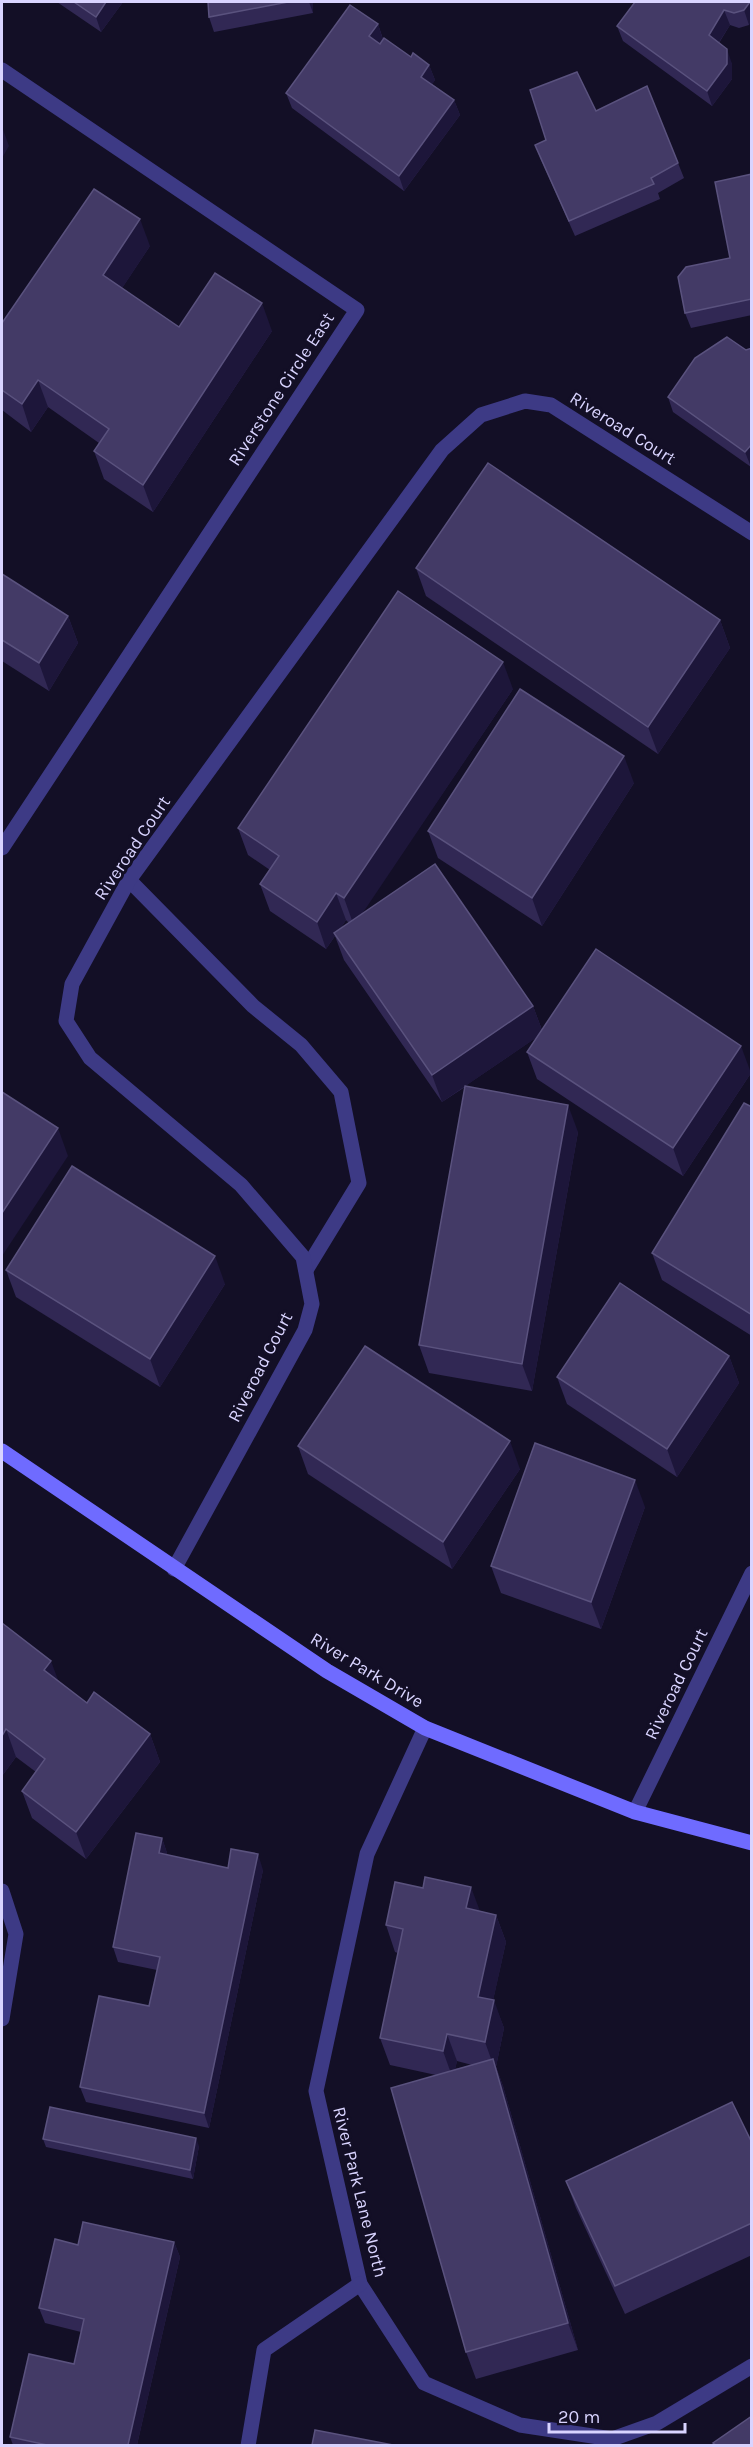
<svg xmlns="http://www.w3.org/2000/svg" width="753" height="2447" font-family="Karla,sans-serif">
	<rect width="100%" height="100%" fill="#130f26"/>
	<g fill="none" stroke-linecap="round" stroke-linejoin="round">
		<g stroke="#3d3a85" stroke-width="15">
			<path d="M 2,70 L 357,310 L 2,848"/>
			<path d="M 129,880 L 253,1006 L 301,1045 L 341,1092 L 359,1183 L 306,1270"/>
			<path d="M 174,1569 L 305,1330 L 312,1304 L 303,1257 L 241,1185 L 90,1058 L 66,1021 L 72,984 L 129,880 L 442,450 L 481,415 L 525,401 L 551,405 L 752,533"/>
			<path d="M 425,1728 L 367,1854 L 316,2091 L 360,2284 L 424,2383 L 520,2425 L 612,2439 L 657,2423 L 752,2366"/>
			<path d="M 635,1812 L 752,1573"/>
			<path d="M 2,1891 L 16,1934 L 2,2019"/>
			<path d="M 248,2446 L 264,2350 L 360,2284"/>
		</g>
		<path stroke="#6f6bff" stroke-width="15" d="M 2,1451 L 327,1671 L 425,1728 L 635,1812 L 752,1843"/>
	</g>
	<g fill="#312854" fill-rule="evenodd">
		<path d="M 57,2 L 123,2 L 101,32 Z"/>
		<path d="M 208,2 L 313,2 L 313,13 L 214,32 L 209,17 Z"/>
		<path d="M 752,2 L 749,25 L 739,28 L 730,25 L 719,43 L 732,64 L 732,79 L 712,106 L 623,41 L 617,26 Z"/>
		<path d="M 378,24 L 383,39 L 411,57 L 429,65 L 435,80 L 432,84 L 454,100 L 460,115 L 404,191 L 292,108 L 286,93 Z"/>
		<path d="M 596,111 L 678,163 L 684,178 L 658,193 L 660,199 L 575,236 L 541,160 L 535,145 L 546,140 Z"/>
		<path d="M 752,174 L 752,315 L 691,328 L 685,313 L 730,258 Z"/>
		<path d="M 150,246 L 122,288 L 179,327 L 272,331 L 153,512 L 104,479 L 94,451 L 99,443 L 48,407 L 31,432 L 2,410 L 2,323 Z"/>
		<path d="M 727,337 L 751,467 L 673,412 L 668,397 Z"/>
		<path d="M 416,568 L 720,620 L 730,648 L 658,754 L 426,596 Z"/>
		<path d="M 2,574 L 68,616 L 78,643 L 49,691 L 2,661 Z"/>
		<path d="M 513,689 L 361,914 L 533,1006 L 542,1030 L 751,1073 L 683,1176 L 537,1079 L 527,1052 L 537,1037 L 465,1086 L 578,1132 L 532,1391 L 429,1373 L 419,1345 L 465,1087 L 442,1102 L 344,960 L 335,936 L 326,949 L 270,911 L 260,884 L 270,870 L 248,855 L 238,828 ZM 346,920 L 349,923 L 340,929 Z"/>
		<path d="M 634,783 L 542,926 L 438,858 L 428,831 Z"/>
		<path d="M 752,1107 L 752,1336 L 662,1280 L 652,1253 Z"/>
		<path d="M 6,1270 L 225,1284 L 160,1387 L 16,1297 Z"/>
		<path d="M 729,1356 L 739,1383 L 677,1477 L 567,1404 L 557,1377 Z"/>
		<path d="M 298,1446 L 520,1469 L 452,1569 L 308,1474 Z"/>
		<path d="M 645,1507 L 601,1629 L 501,1593 L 491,1566 Z"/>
		<path d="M 2,1623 L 58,1681 L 87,1703 L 150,1734 L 160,1762 L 86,1859 L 32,1818 L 22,1791 L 36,1772 L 16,1757 L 2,1776 Z"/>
		<path d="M 162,1838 L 167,1853 L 167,1855 L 228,1868 L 263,1870 L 209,2128 L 86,2102 L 80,2087 L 149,2006 L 157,1970 L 118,1962 L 113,1947 Z"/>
		<path d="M 480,1911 L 496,1915 L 506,1942 L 493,2000 L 504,2028 L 496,2067 L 503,2086 L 578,2350 L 476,2379 L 466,2352 L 436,2075 L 390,2065 L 380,2038 L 398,1953 L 395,1952 L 386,1925 ZM 457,2061 L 472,2065 L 455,2069 Z"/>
		<path d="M 43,2139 L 199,2146 L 193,2179 L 46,2147 Z"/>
		<path d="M 752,2143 L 752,2255 L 625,2314 L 576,2208 L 566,2181 Z"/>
		<path d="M 174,2242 L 180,2257 L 137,2445 L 13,2445 L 10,2437 L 74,2364 L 81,2332 L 45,2323 L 39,2308 L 78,2245 Z"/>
	</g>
	<g fill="#1d163a">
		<path d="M 106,2 L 123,2 L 101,32 L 96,17 Z"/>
		<path d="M 309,2 L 313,2 L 313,13 Z"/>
		<path d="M 750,2 L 752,2 L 752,22 L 749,25 L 744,10 Z"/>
		<path d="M 724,10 L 730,25 L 714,50 L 709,35 Z"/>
		<path d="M 378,24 L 383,40 L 375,51 L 369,36 Z"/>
		<path d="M 727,49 L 732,64 L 732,79 L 712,106 L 707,91 Z"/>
		<path d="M 429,65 L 435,80 L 427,92 L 421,77 Z"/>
		<path d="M 454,100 L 460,115 L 404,191 L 399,176 Z"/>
		<path d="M 2,127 L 9,146 L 2,158 Z"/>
		<path d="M 140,219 L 150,246 L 113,302 L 103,275 Z"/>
		<path d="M 262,303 L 272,331 L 153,512 L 143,485 Z"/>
		<path d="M 38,380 L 48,407 L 31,432 L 22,404 Z"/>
		<path d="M 752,444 L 752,466 L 751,467 L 745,452 Z"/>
		<path d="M 68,616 L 78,643 L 49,691 L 39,663 Z"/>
		<path d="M 720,620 L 730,648 L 658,754 L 648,727 Z"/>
		<path d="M 503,662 L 513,689 L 354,926 L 344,898 Z"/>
		<path d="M 624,756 L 634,783 L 542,926 L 532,898 Z"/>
		<path d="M 336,893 L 346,920 L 336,935 L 334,933 L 335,936 L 326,949 L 317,922 Z"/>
		<path d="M 533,1006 L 543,1033 L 442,1102 L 432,1075 Z"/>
		<path d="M 741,1046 L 751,1073 L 683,1176 L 673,1148 Z"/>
		<path d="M 568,1105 L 578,1132 L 532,1391 L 522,1364 Z"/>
		<path d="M 58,1128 L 68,1156 L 2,1256 L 2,1213 Z"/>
		<path d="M 215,1256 L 225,1284 L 160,1387 L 150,1359 Z"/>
		<path d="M 729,1356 L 739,1383 L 677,1477 L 667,1449 Z"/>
		<path d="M 510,1441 L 520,1469 L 452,1569 L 443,1542 Z"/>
		<path d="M 635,1480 L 645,1507 L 601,1629 L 591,1602 Z"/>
		<path d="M 51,1661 L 61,1688 L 44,1670 Z"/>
		<path d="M 6,1729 L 16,1757 L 2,1776 L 2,1736 Z"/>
		<path d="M 150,1734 L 160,1762 L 86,1859 L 76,1832 Z"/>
		<path d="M 162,1838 L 167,1853 L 164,1869 L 159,1853 Z"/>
		<path d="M 258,1854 L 263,1870 L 209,2128 L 204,2113 Z"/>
		<path d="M 471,1887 L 481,1914 L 466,1908 Z"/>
		<path d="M 496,1915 L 506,1942 L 488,2024 L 478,1997 Z"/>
		<path d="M 494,2000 L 504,2028 L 496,2067 L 503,2086 L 578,2350 L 568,2323 L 495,2070 L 485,2042 Z"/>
		<path d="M 447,2034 L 457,2061 L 453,2079 L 443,2051 Z"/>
		<path d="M 196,2138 L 199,2146 L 193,2179 L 190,2170 Z"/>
		<path d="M 174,2242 L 180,2257 L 137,2445 L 128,2445 Z"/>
	</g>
	<g fill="#433a66" stroke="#5a527e" stroke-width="1.5">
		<path d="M 74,2 L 106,2 L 96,17 Z"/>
		<path d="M 208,2 L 288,2 L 209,17 Z"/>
		<path d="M 635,2 L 750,2 L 744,10 L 734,13 L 724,10 L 709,35 L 727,49 L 727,64 L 707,91 L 617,26 Z"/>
		<path d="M 350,5 L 378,24 L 369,36 L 380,44 L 384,38 L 411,57 L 413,53 L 429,65 L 421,77 L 454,100 L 399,176 L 286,93 Z"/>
		<path d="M 577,72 L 596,111 L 647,86 L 678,163 L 651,178 L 654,184 L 569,221 L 535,145 L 546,140 L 530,90 Z"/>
		<path d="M 752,174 L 752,299 L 685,313 L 678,277 L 686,267 L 730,258 L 715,182 Z"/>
		<path d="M 94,189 L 140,219 L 103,275 L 179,327 L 215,273 L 262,303 L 143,485 L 94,451 L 109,429 L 38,380 L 22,404 L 2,390 L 2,323 Z"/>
		<path d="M 727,337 L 746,350 L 752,348 L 752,444 L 745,452 L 668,397 L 695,358 Z"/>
		<path d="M 488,463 L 720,620 L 648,727 L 416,568 Z"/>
		<path d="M 2,574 L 68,616 L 39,663 L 2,640 Z"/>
		<path d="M 398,591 L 503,662 L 344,898 L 336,893 L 317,922 L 260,884 L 279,856 L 238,828 Z"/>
		<path d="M 520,689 L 624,756 L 532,898 L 428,831 Z"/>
		<path d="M 435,864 L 533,1006 L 432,1075 L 334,933 Z"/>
		<path d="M 596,949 L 741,1046 L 673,1148 L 527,1052 Z"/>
		<path d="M 465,1086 L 568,1105 L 522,1364 L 419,1345 Z"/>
		<path d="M 2,1092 L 58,1128 L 2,1213 Z"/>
		<path d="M 744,1103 L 752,1107 L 752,1315 L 652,1253 Z"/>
		<path d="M 72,1166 L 215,1256 L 150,1359 L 6,1270 Z"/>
		<path d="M 620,1283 L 729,1356 L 667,1449 L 557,1377 Z"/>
		<path d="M 365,1346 L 510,1441 L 443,1542 L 298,1446 Z"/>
		<path d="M 535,1443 L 635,1480 L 591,1602 L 491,1566 Z"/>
		<path d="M 2,1623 L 51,1661 L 44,1670 L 87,1703 L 94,1692 L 150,1734 L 76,1832 L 22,1791 L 45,1759 L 6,1729 L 2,1736 Z"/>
		<path d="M 136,1833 L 162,1838 L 159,1853 L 228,1868 L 231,1849 L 258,1854 L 204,2113 L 80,2087 L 99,1996 L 149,2006 L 160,1957 L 113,1947 Z"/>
		<path d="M 425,1877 L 471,1887 L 466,1908 L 496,1915 L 478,1997 L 494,2000 L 485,2042 L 447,2034 L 443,2051 L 380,2038 L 403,1929 L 386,1925 L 395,1882 L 423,1888 Z"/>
		<path d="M 493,2059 L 568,2323 L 466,2352 L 391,2088 Z"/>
		<path d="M 732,2102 L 752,2143 L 752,2223 L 615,2286 L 566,2181 Z"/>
		<path d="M 50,2107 L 196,2138 L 190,2170 L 43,2139 Z"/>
		<path d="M 83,2222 L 174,2242 L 128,2445 L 47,2445 L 10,2437 L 29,2354 L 74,2364 L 84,2319 L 39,2308 L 55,2239 L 78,2245 Z"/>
		<path d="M 752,2416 L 752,2445 L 716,2445 L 713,2443 Z"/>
		<path d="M 315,2430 L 393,2445 L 312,2445 Z"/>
	</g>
	<g text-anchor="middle" stroke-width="6" stroke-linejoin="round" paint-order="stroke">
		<g font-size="18" fill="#d9d4ff" stroke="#130f26">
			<text transform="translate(281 389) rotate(-57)" y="6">Riverstone Circle East</text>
			<text transform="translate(623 428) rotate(32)" y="6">Riveroad Court</text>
			<text transform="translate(132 848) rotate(-56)" y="6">Riveroad Court</text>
			<text transform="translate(260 1367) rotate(-63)" y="6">Riveroad Court</text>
			<text transform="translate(367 1670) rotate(31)" y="6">River Park Drive</text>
			<text transform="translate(676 1684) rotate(-64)" y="6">Riveroad Court</text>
			<text transform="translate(360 2192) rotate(76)" y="6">River Park Lane North</text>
		</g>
	</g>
	<rect width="753" height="2447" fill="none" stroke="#d9d4ff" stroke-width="6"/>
	<path d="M549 2423v9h136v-9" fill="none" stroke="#d9d4ff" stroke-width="3"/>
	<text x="558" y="2423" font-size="18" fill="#d9d4ff" stroke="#130f26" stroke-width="4.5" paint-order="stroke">20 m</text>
</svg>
